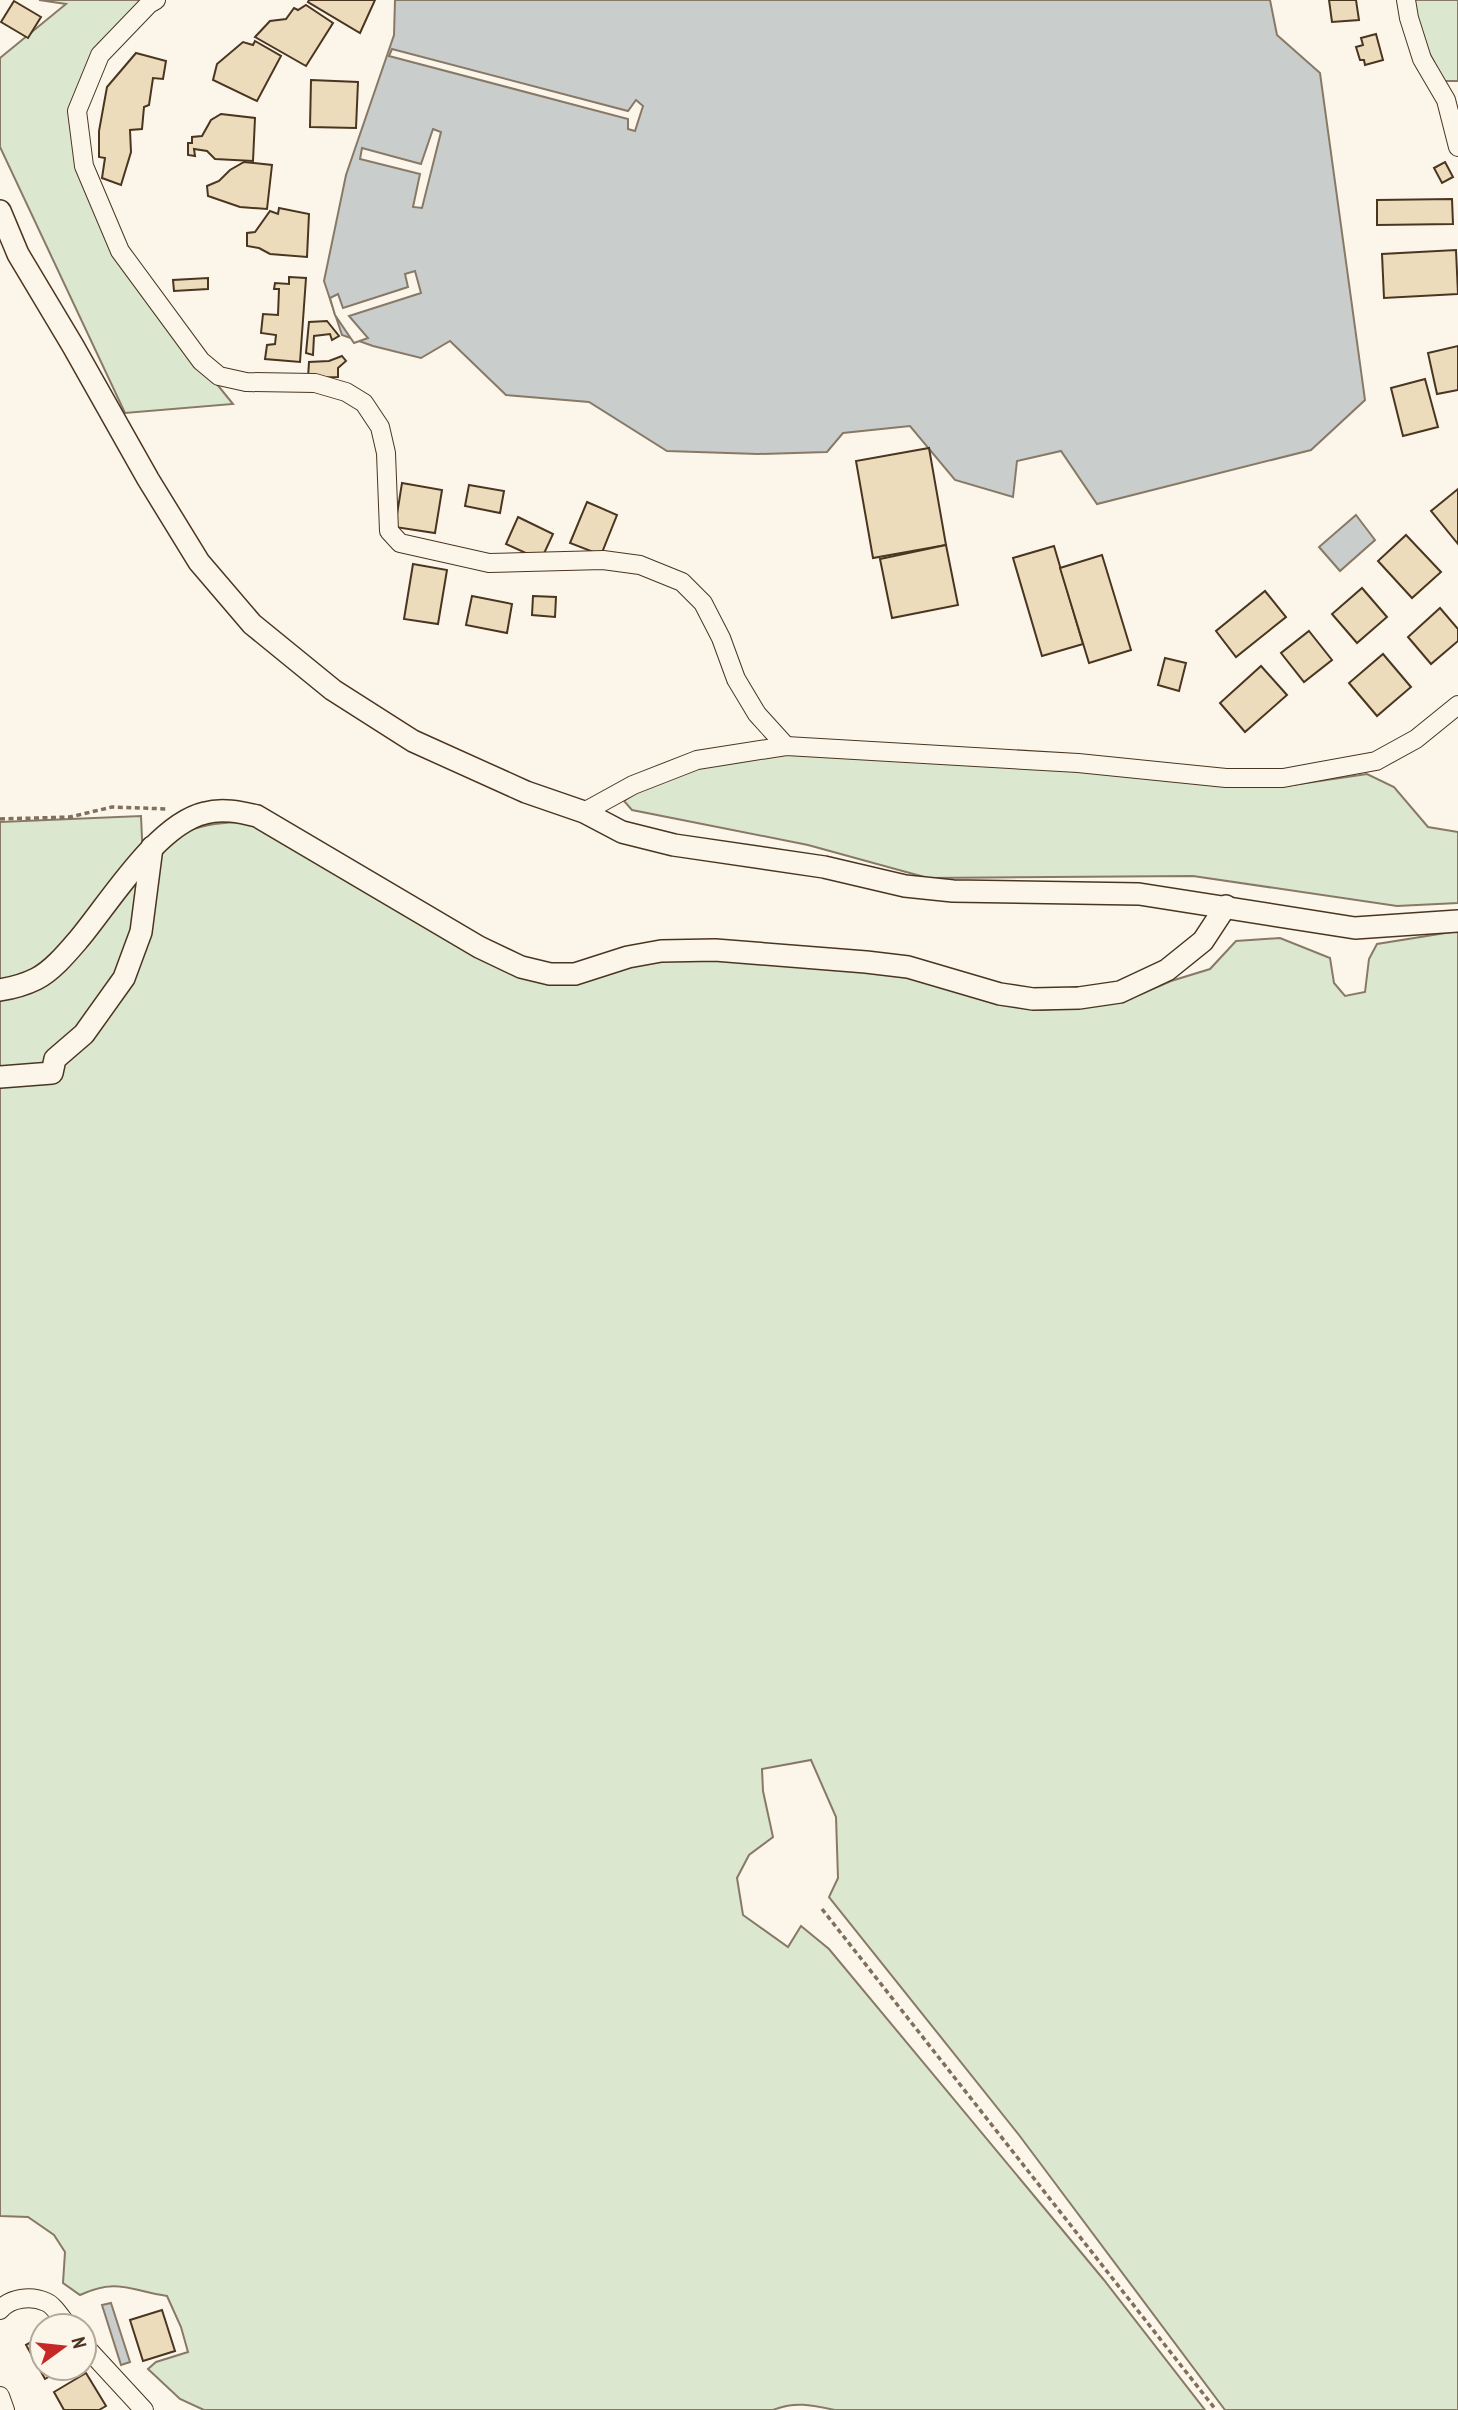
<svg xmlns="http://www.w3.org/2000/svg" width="1458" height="2410" font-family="'PT Sans Narrow',sans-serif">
	<rect width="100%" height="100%" fill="#fbf6e9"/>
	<g fill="#dce7d0" stroke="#887966" stroke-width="2">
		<path d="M 39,0 L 146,0 L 98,44 L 80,130 L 113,256 L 233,404 L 125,413 L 0,147 L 0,58 L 66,4 Z"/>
		<path d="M 1412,0 L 1458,0 L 1458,81 L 1444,81 L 1415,26 Z"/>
		<path d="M 771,753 L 860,753 L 1279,787 L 1367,774 L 1394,787 L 1428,827 L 1458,832 L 1458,903 L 1397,906 L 1193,876 L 928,878 L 808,845 L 632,810 L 624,801 L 653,781 L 711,759 Z"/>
		<path d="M 141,816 L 145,904 C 149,889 151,870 158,856 C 174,827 216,822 246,822 L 530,976 L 669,954 L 907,972 L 989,1001 L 1042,1010 L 1102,1005 L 1141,994 L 1171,981 L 1210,969 L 1236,941 L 1280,938 L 1330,958 L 1334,983 L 1345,996 L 1365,992 L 1369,959 L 1377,944 L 1458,931 L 1458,2410 L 1225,2410 L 1019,2135 L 829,1897 L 838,1878 L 836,1817 L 811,1760 L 762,1769 L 763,1791 L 773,1837 L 749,1855 L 737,1878 L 743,1915 L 788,1947 L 801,1926 L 829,1949 L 1104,2280 L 1205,2410 L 835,2410 C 812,2405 795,2401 773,2410 L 204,2410 L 180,2399 L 148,2369 L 156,2362 L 188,2352 L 181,2327 L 167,2296 C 129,2290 117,2278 80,2295 L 63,2283 L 65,2252 L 54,2235 L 28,2217 L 0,2216 L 0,822 Z"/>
	</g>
	<g fill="#c9cecd" stroke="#887966" stroke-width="2">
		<path d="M 395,0 L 1270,0 L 1277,35 L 1320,73 L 1365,400 L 1311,450 L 1097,504 L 1061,451 L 1017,461 L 1013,497 L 955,480 L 910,426 L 843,433 L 827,452 L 758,454 L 667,451 L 589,402 L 506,395 L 450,341 L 421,358 L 373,346 L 342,335 L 324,281 L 346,175 L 394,35 Z"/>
		<path d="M 1356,515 L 1375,540 L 1340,571 L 1319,547 Z"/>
		<path d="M 111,2303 L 130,2362 L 121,2365 L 102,2305 Z"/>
	</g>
	<g fill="#fbf6e9" stroke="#887966" stroke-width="2">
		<path d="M 392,49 L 628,111 L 636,100 L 643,106 L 635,131 L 628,129 L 628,119 L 389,56 Z"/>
		<path d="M 433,129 L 441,132 L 422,208 L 413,207 L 420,174 L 360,159 L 362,148 L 421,164 Z"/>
		<path d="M 415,271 L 421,293 L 349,316 L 368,338 L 354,343 L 335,315 L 330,298 L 338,294 L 343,308 L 408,287 L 405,274 Z"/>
	</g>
	<g fill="#ecdcbc" stroke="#4a3520" stroke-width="2">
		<path d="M 309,0 L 375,0 L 360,33 L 308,2 Z"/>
		<path d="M 1329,0 L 1356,0 L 1359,20 L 1332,22 Z"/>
		<path d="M 14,1 L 41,17 L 28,38 L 1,22 Z"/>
		<path d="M 306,5 L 333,23 L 306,66 L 255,37 L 270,21 L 286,19 L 294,8 L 298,10 Z"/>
		<path d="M 1376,34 L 1383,60 L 1365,65 L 1364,60 L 1360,60 L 1356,47 L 1363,45 L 1361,38 Z"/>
		<path d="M 255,41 L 281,56 L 257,101 L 213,80 L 217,64 L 243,42 L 253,45 Z"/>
		<path d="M 136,53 L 166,61 L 163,79 L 153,78 L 149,105 L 144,107 L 142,129 L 130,130 L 131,152 L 121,185 L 102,178 L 105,158 L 99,157 L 99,131 L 107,87 Z"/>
		<path d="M 311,80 L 358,82 L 356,128 L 310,127 Z"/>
		<path d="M 221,114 L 255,118 L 253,161 L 215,159 L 207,151 L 194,149 L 195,156 L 188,155 L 188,143 L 192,143 L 192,137 L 202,136 L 211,120 Z"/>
		<path d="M 244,162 L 272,165 L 267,209 L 240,207 L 208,196 L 207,186 L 219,181 L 230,170 Z"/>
		<path d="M 1445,162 L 1453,177 L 1442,183 L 1434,168 Z"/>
		<path d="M 1452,199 L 1453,224 L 1377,225 L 1377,200 Z"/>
		<path d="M 279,208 L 309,214 L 307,257 L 270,254 L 259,248 L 247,246 L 247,233 L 255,232 L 270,211 L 278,214 Z"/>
		<path d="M 1456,250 L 1458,294 L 1384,298 L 1382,254 Z"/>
		<path d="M 289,277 L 306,278 L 300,362 L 265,359 L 267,345 L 275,344 L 276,335 L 261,333 L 263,314 L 278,315 L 279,289 L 274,289 L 275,283 L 289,284 Z"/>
		<path d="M 208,278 L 208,289 L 174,291 L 173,280 Z"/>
		<path d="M 327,321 L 339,336 L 332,340 L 330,334 L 314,336 L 313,355 L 306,353 L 309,322 Z"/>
		<path d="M 1458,346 L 1458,390 L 1437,394 L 1428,353 Z"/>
		<path d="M 342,356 L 346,361 L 338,368 L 338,377 L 308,378 L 309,362 L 329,361 Z"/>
		<path d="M 1425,379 L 1438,427 L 1403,436 L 1391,388 Z"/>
		<path d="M 929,448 L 946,545 L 873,558 L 856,461 Z"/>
		<path d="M 402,483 L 442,490 L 435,533 L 395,527 Z"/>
		<path d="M 469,485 L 504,491 L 500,513 L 465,506 Z"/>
		<path d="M 1458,489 L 1458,544 L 1431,511 Z"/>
		<path d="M 587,502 L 617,515 L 601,555 L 570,543 Z"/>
		<path d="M 518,517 L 553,534 L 541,560 L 506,544 Z"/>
		<path d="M 1406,535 L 1441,572 L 1412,598 L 1378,561 Z"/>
		<path d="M 946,545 L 958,605 L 892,618 L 880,559 Z"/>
		<path d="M 1054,546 L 1083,644 L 1042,656 L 1013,558 Z"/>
		<path d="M 1102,555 L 1131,650 L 1089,663 L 1060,568 Z"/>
		<path d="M 413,564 L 447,570 L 438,624 L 404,619 Z"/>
		<path d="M 1362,588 L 1387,617 L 1357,643 L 1332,614 Z"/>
		<path d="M 1265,591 L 1286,617 L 1236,657 L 1216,631 Z"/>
		<path d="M 472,596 L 512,604 L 507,633 L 466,625 Z"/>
		<path d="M 533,596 L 556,597 L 555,617 L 532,615 Z"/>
		<path d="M 1440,608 L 1458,629 L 1458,641 L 1431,664 L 1408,637 Z"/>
		<path d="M 1309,631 L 1332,660 L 1304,682 L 1281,653 Z"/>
		<path d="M 1383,654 L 1411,687 L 1377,716 L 1349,683 Z"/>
		<path d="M 1165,658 L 1186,663 L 1179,691 L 1158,685 Z"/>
		<path d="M 1261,666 L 1287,695 L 1245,732 L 1220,703 Z"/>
		<path d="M 162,2310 L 175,2351 L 143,2361 L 130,2320 Z"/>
		<path d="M 42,2336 L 42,2368 L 64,2368 L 45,2379 L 26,2345 Z"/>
		<path d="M 86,2373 L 106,2406 L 99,2410 L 64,2410 L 54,2392 Z"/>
	</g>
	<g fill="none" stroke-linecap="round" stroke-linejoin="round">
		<defs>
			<g id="minor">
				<path d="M 156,0 L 149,4 L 100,55 L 77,111 L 84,166 L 120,251 L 201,361 L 219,376 L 246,382 L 315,383 L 346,392 L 364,403 L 380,427 L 386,453 L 389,531 L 400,543 L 489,563 L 603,560 L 640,565 L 682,582 L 703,603 L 721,638 L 736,679 L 757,714 L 786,746"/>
				<path d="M 1406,0 L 1409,18 L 1422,59 L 1446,100 L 1458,147"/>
				<path d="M 584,812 L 633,785 L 697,760 L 786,746 L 1078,763 L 1226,778 L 1283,778 L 1376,761 L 1416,739 L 1458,705"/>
				<path d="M 0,2310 C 10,2298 31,2295 46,2302 C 54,2305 62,2319 68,2326"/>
				<path d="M 84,2345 L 144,2410"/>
				<path d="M 0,2396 L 5,2410"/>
			</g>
			<g id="tertiary">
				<path d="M 0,211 L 18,254 L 73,346 L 148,479 L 199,562 L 252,624 L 333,690 L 413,741 L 526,792 L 584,812 L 622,832 L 674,845 L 824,867 L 905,886 L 953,891 L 1139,894 L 1355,928 L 1458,921"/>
				<path d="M 0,990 C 12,988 24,985 36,979 C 52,971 67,953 79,939 C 110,902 157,824 205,813 C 222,808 240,812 257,816 L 479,947 L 521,967 L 550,974 L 575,974 L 628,957 L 661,951 L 715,950 L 866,962 L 908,967 L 1000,994 L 1033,999 L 1079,998 L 1120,992 L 1167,970 L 1203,941 L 1226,906"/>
				<path d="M 0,1077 L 52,1073 L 55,1059 L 84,1034 L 124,978 L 141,932 L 152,847"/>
			</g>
		</defs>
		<use href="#minor" stroke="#4a3520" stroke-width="20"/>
		<use href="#tertiary" stroke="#4a3520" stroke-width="24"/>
		<g stroke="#7f6f5c" stroke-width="3.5" stroke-dasharray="5 3.5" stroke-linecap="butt">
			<path d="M 0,819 L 70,817 L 112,807 L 168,809"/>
			<path d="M 822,1909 L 1216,2410"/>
		</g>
		<use href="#minor" stroke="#fbf6e9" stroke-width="18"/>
		<use href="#tertiary" stroke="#fbf6e9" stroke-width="21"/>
	</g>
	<g transform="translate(63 2347) rotate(75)"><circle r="33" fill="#fbf6e9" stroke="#b4a999" stroke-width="2"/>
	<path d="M0-5L12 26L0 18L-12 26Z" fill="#c62828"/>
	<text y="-10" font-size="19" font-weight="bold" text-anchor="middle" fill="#4a3520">N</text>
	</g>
</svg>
